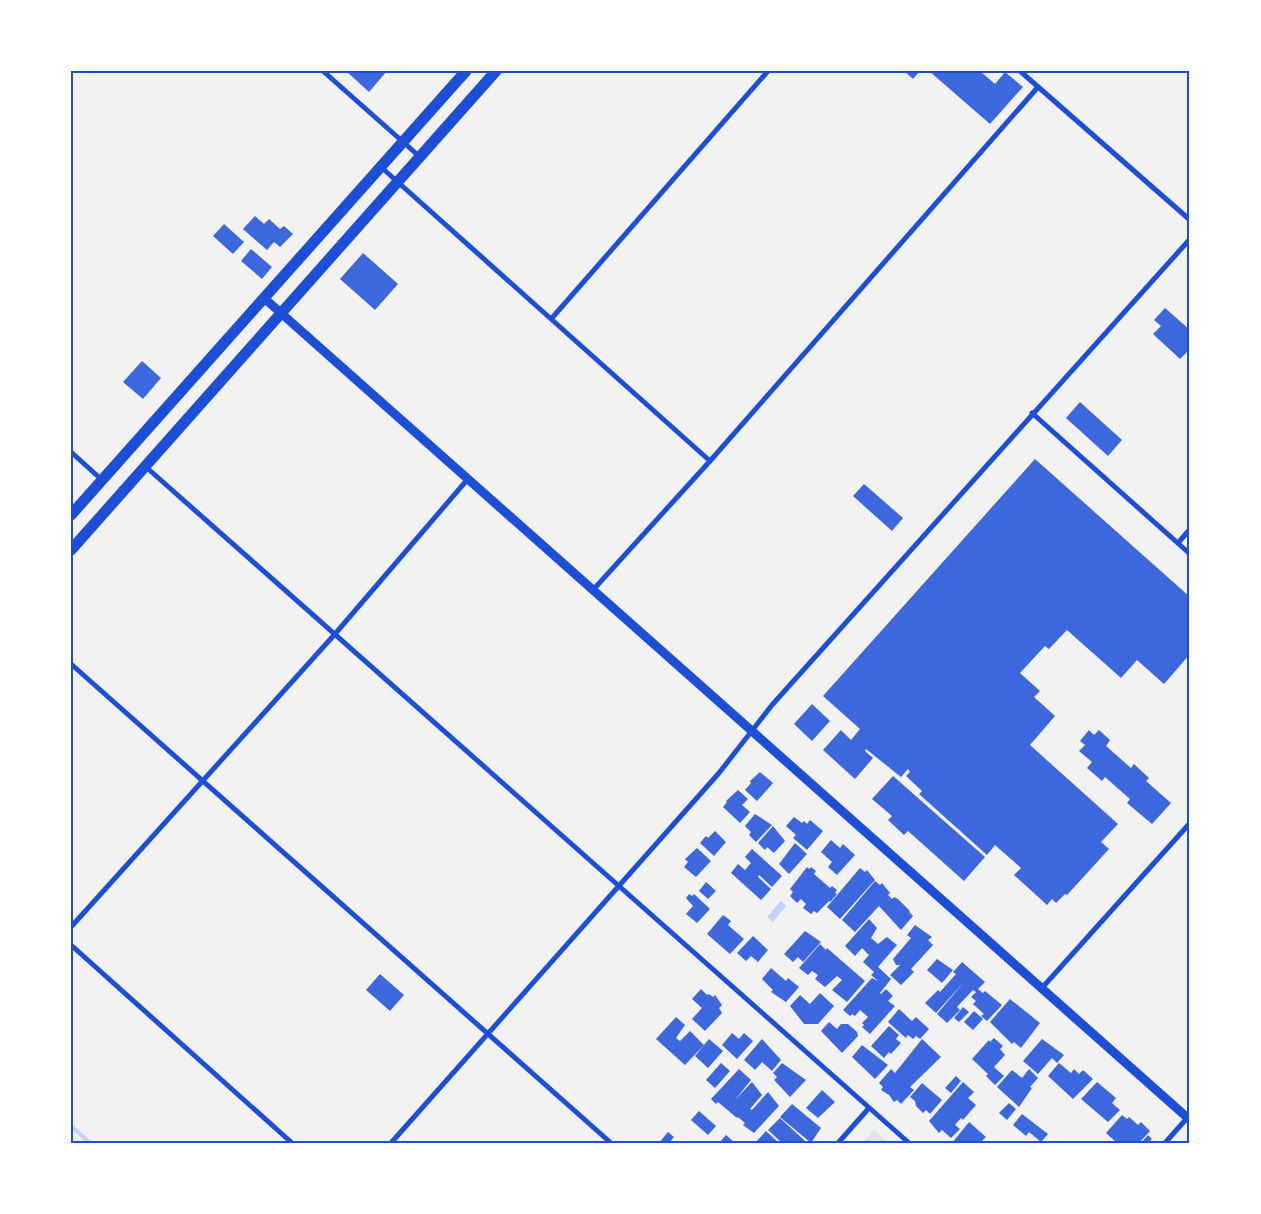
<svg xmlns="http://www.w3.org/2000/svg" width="1261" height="1214" font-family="'Golos Text',sans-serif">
	<rect width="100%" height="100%" fill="#f2f2f2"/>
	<path fill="#dbe4f7" d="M 874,1130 L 888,1143 L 863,1143 Z"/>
	<path fill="#bfd3fe" d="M 781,901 L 786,906 L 773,922 L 767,917 Z"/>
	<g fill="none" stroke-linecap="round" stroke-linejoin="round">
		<path stroke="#bfd3fe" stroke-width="4" d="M 71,1126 L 90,1143"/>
	</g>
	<g fill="#3d67dc">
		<path d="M 346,71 L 387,71 L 369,92 Z"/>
		<path d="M 904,71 L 920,71 L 913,79 Z"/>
		<path d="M 929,71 L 980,71 L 995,84 L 1005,72 L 1023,87 L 990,124 Z"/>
		<path d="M 255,216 L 264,224 L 269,219 L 280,229 L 284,226 L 293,234 L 280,247 L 274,242 L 267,250 L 243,229 Z"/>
		<path d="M 224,224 L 244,242 L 233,254 L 213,236 Z"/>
		<path d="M 251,249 L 272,267 L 262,279 L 241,261 Z"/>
		<path d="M 363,253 L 398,284 L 375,310 L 340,279 Z"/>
		<path d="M 1165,308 L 1190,330 L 1190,349 L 1180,359 L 1153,334 L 1161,326 L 1154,320 Z"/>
		<path d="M 142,361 L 161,378 L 143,399 L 123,382 Z"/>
		<path d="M 1080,402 L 1122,440 L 1108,456 L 1066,418 Z"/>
		<path d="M 1035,459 L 1190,597 L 1190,654 L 1164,684 L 1137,660 L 1121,678 L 1067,630 L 1049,649 L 1045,646 L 1020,673 L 1040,691 L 1034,697 L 1055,716 L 1030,745 L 1118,824 L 1101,842 L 1109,849 L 1067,895 L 1065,894 L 1056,903 L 1052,899 L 1047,905 L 1014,875 L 1021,868 L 995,845 L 987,855 L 919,794 L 922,791 L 906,776 L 910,772 L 908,769 L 901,777 L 866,749 L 865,751 L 873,758 L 855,779 L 823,750 L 841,730 L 851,740 L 860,729 L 823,696 Z"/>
		<path d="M 864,484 L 903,518 L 892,531 L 853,496 Z"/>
		<path d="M 812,704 L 830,721 L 812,741 L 794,724 Z"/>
		<path d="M 1089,730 L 1094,735 L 1099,730 L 1110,740 L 1106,746 L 1131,768 L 1134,764 L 1149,778 L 1146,781 L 1171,803 L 1152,824 L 1127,803 L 1130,799 L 1105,777 L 1102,781 L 1087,768 L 1092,762 L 1079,751 L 1085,745 L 1080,741 Z"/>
		<path d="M 760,772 L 773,783 L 757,801 L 745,790 L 751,783 L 750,781 Z"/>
		<path d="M 893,776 L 985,857 L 964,881 L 908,831 L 904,835 L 888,820 L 892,816 L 872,799 Z"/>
		<path d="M 738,790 L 748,799 L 742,805 L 750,812 L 740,823 L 723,807 L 727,802 L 726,801 Z"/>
		<path d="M 755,814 L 772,825 L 756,842 L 749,835 L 751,832 L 745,826 Z"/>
		<path d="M 794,817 L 802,823 L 804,821 L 807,824 L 810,820 L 823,831 L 807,850 L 793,838 L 796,835 L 786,826 Z"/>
		<path d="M 773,826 L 785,841 L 774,853 L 767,847 L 765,850 L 758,843 Z"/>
		<path d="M 715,831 L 726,842 L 714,856 L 700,843 L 706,836 L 708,838 Z"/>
		<path d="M 831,840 L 840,848 L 843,844 L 855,855 L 837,875 L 828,867 L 832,862 L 821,852 Z"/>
		<path d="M 795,843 L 807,854 L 789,874 L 779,864 Z"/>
		<path d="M 697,848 L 711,861 L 696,877 L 684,867 L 688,862 L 685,859 Z"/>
		<path d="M 752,849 L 782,876 L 772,887 L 759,875 L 758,877 L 771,889 L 761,900 L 731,873 L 738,864 L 745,870 L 751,863 L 745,857 Z"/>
		<path d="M 807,867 L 809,869 L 811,867 L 816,871 L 814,874 L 830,888 L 832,886 L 837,890 L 835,893 L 837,894 L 830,902 L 829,901 L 817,913 L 814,911 L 811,914 L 803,908 L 806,904 L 801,899 L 797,903 L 790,896 L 793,892 L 790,889 Z"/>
		<path d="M 860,868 L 865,872 L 867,870 L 875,880 L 840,919 L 827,907 Z"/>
		<path d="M 875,881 L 880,885 L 882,883 L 890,893 L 888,895 L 892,899 L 894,897 L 898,899 L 910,911 L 909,912 L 913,916 L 901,930 L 879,906 L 855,932 L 842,920 Z"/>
		<path d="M 706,882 L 716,891 L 708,899 L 699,891 Z"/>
		<path d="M 689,894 L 692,896 L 694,894 L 710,909 L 697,923 L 686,914 L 693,906 L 686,898 Z"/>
		<path d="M 723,915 L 731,921 L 728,925 L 744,939 L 730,954 L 707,934 Z"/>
		<path d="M 869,919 L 877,928 L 871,938 L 878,944 L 887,937 L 897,945 L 878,967 L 891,979 L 880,993 L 881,994 L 886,989 L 893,996 L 888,1001 L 895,1006 L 870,1034 L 862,1027 L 864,1025 L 862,1023 L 868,1017 L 860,1010 L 855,1016 L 852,1014 L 850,1016 L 843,1010 L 872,978 L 878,981 L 871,975 L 874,972 L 863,962 L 869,955 L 862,948 L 855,956 L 845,946 Z"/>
		<path d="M 915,925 L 932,937 L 928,940 L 933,945 L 911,969 L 914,972 L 901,985 L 890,975 L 900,965 L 896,965 L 893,959 L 911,938 L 907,935 Z"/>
		<path d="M 805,931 L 821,942 L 803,962 L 798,957 L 793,962 L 784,954 Z"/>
		<path d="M 753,936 L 768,950 L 758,962 L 751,956 L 746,961 L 737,953 Z"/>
		<path d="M 820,944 L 826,950 L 827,948 L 865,981 L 847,1002 L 832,990 L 842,980 L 837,976 L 825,987 L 815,979 L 818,975 L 812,971 L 808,975 L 799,968 Z"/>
		<path d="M 937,959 L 953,970 L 942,983 L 927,970 Z"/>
		<path d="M 962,962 L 985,982 L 978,989 L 983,993 L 985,991 L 1002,1005 L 987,1021 L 981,1016 L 984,1014 L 973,1004 L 976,1001 L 971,997 L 976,992 L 973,990 L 957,1007 L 960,1010 L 947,1023 L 937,1014 L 964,982 L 936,1013 L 925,1003 L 938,990 L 940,992 L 956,974 L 953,972 Z"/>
		<path d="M 771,968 L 786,981 L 788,978 L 799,987 L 786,1002 L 771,992 L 773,990 L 762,979 Z"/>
		<path d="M 380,974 L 404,995 L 390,1011 L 366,990 Z"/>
		<path d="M 701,989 L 707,995 L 709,994 L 713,997 L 715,995 L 722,1005 L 719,1008 L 722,1013 L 705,1031 L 692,1019 L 702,1008 L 692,999 Z"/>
		<path d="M 820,993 L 834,1006 L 818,1024 L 804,1024 L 790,1006 L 800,995 L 810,1004 Z"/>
		<path d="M 1010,999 L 1040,1023 L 1021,1048 L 1014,1042 L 1012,1044 L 990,1022 Z"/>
		<path d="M 963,1007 L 969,1012 L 959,1022 L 954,1018 Z"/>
		<path d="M 899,1009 L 912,1021 L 916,1017 L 929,1029 L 920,1039 L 916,1036 L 913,1039 L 908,1035 L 906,1038 L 888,1022 Z"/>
		<path d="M 974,1011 L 983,1019 L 973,1030 L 964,1022 Z"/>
		<path d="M 676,1017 L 685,1025 L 676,1038 L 680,1041 L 690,1031 L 704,1045 L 685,1065 L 656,1039 Z"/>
		<path d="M 829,1022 L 837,1029 L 841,1024 L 848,1024 L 857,1032 L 858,1036 L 842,1053 L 821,1031 Z"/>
		<path d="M 889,1026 L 899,1035 L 896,1039 L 901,1043 L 891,1054 L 889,1052 L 884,1058 L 871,1046 Z"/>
		<path d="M 732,1033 L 739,1039 L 744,1033 L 753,1041 L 737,1059 L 722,1045 Z"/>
		<path d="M 994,1038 L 1003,1046 L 1000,1049 L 1005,1055 L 994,1067 L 1004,1076 L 995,1085 L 986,1076 L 988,1074 L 972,1059 L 989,1040 L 990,1042 Z"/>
		<path d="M 709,1039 L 723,1051 L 708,1068 L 695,1056 Z"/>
		<path d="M 762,1039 L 781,1060 L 772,1071 L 762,1062 L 755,1070 L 744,1060 Z"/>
		<path d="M 922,1039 L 941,1057 L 910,1087 L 914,1090 L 901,1104 L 897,1100 L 894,1102 L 889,1095 L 881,1090 L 883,1087 L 879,1083 L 891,1069 L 895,1073 Z"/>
		<path d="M 1042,1039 L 1064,1055 L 1057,1063 L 1052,1058 L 1038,1074 L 1023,1061 Z"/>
		<path d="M 862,1045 L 888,1065 L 875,1079 L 852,1057 Z"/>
		<path d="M 721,1063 L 730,1071 L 715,1088 L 706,1080 Z"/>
		<path d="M 782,1063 L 806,1080 L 790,1097 L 774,1080 L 777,1077 L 773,1073 Z"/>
		<path d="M 1059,1063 L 1071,1073 L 1074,1069 L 1079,1074 L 1083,1070 L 1093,1079 L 1073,1099 L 1048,1076 Z"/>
		<path d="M 739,1069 L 751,1080 L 735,1100 L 752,1082 L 762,1095 L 750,1109 L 752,1110 L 768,1092 L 779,1106 L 754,1133 L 743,1125 L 745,1123 L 738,1117 L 737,1118 L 718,1102 L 716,1104 L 711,1099 Z"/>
		<path d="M 1029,1069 L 1038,1078 L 1030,1087 L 1032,1088 L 1019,1107 L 997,1087 L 1012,1070 L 1022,1078 Z"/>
		<path d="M 956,1076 L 961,1081 L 951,1093 L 945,1088 Z"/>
		<path d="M 963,1082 L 974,1092 L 968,1098 L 976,1105 L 963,1120 L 961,1118 L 955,1125 L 960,1129 L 951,1138 L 942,1130 L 939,1133 L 929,1121 Z"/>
		<path d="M 1097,1082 L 1116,1098 L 1112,1103 L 1120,1110 L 1108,1122 L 1081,1099 Z"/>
		<path d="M 922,1083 L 942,1100 L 930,1114 L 926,1110 L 923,1113 L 916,1106 L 915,1101 L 910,1097 Z"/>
		<path d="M 822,1090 L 835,1102 L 818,1118 L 806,1108 Z"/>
		<path d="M 1009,1103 L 1016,1109 L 1007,1120 L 999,1113 Z"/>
		<path d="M 792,1104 L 821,1128 L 811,1143 L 780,1117 Z"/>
		<path d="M 699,1111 L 716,1126 L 708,1135 L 691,1120 Z"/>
		<path d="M 1022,1114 L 1048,1134 L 1041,1142 L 1029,1132 L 1026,1136 L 1013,1125 Z"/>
		<path d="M 1122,1115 L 1127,1119 L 1129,1117 L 1138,1125 L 1141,1122 L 1150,1131 L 1139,1143 L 1117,1143 L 1106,1133 Z"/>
		<path d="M 780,1118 L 804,1140 L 806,1143 L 782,1143 L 768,1130 Z"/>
		<path d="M 969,1122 L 986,1137 L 980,1143 L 952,1143 Z"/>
		<path d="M 766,1131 L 779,1143 L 755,1143 Z"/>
		<path d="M 668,1132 L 674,1137 L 669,1143 L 659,1143 Z"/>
		<path d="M 726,1135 L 735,1143 L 719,1143 Z"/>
		<path d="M 1148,1135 L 1152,1139 L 1148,1143 L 1141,1143 Z"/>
	</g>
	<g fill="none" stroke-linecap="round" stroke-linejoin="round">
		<g stroke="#1d4ed8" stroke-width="5">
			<path d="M 323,71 L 420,157"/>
			<path d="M 1020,71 L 1190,220"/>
			<path d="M 381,167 L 710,461"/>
			<path d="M 552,318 L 768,71"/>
			<path d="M 1032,413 L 1190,554"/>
			<path d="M 71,452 L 102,480"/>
			<path d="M 146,467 L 909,1143"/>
			<path d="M 1178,543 L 1190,529"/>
			<path d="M 593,590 L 710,461 L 1038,87"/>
			<path d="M 71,664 L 611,1143"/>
			<path d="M 71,927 L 335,634 L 467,480"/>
			<path d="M 71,945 L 292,1143"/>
			<path d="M 1041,989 L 1190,823"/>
			<path d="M 391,1143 L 719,773 L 772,705 L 1190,239"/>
			<path d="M 838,1143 L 869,1108"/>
			<path d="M 1165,1143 L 1188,1117"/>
		</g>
		<path stroke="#1d4ed8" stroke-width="9" d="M 264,298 L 1190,1120"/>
		<g stroke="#1d4ed8" stroke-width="11">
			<path d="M 71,515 L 466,71"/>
			<path d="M 71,550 L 496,71"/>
		</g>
	</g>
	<rect width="1261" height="1214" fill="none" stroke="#ffffff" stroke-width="145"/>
	<rect x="72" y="72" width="1116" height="1070" fill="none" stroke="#1d4ed8" stroke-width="2"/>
</svg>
